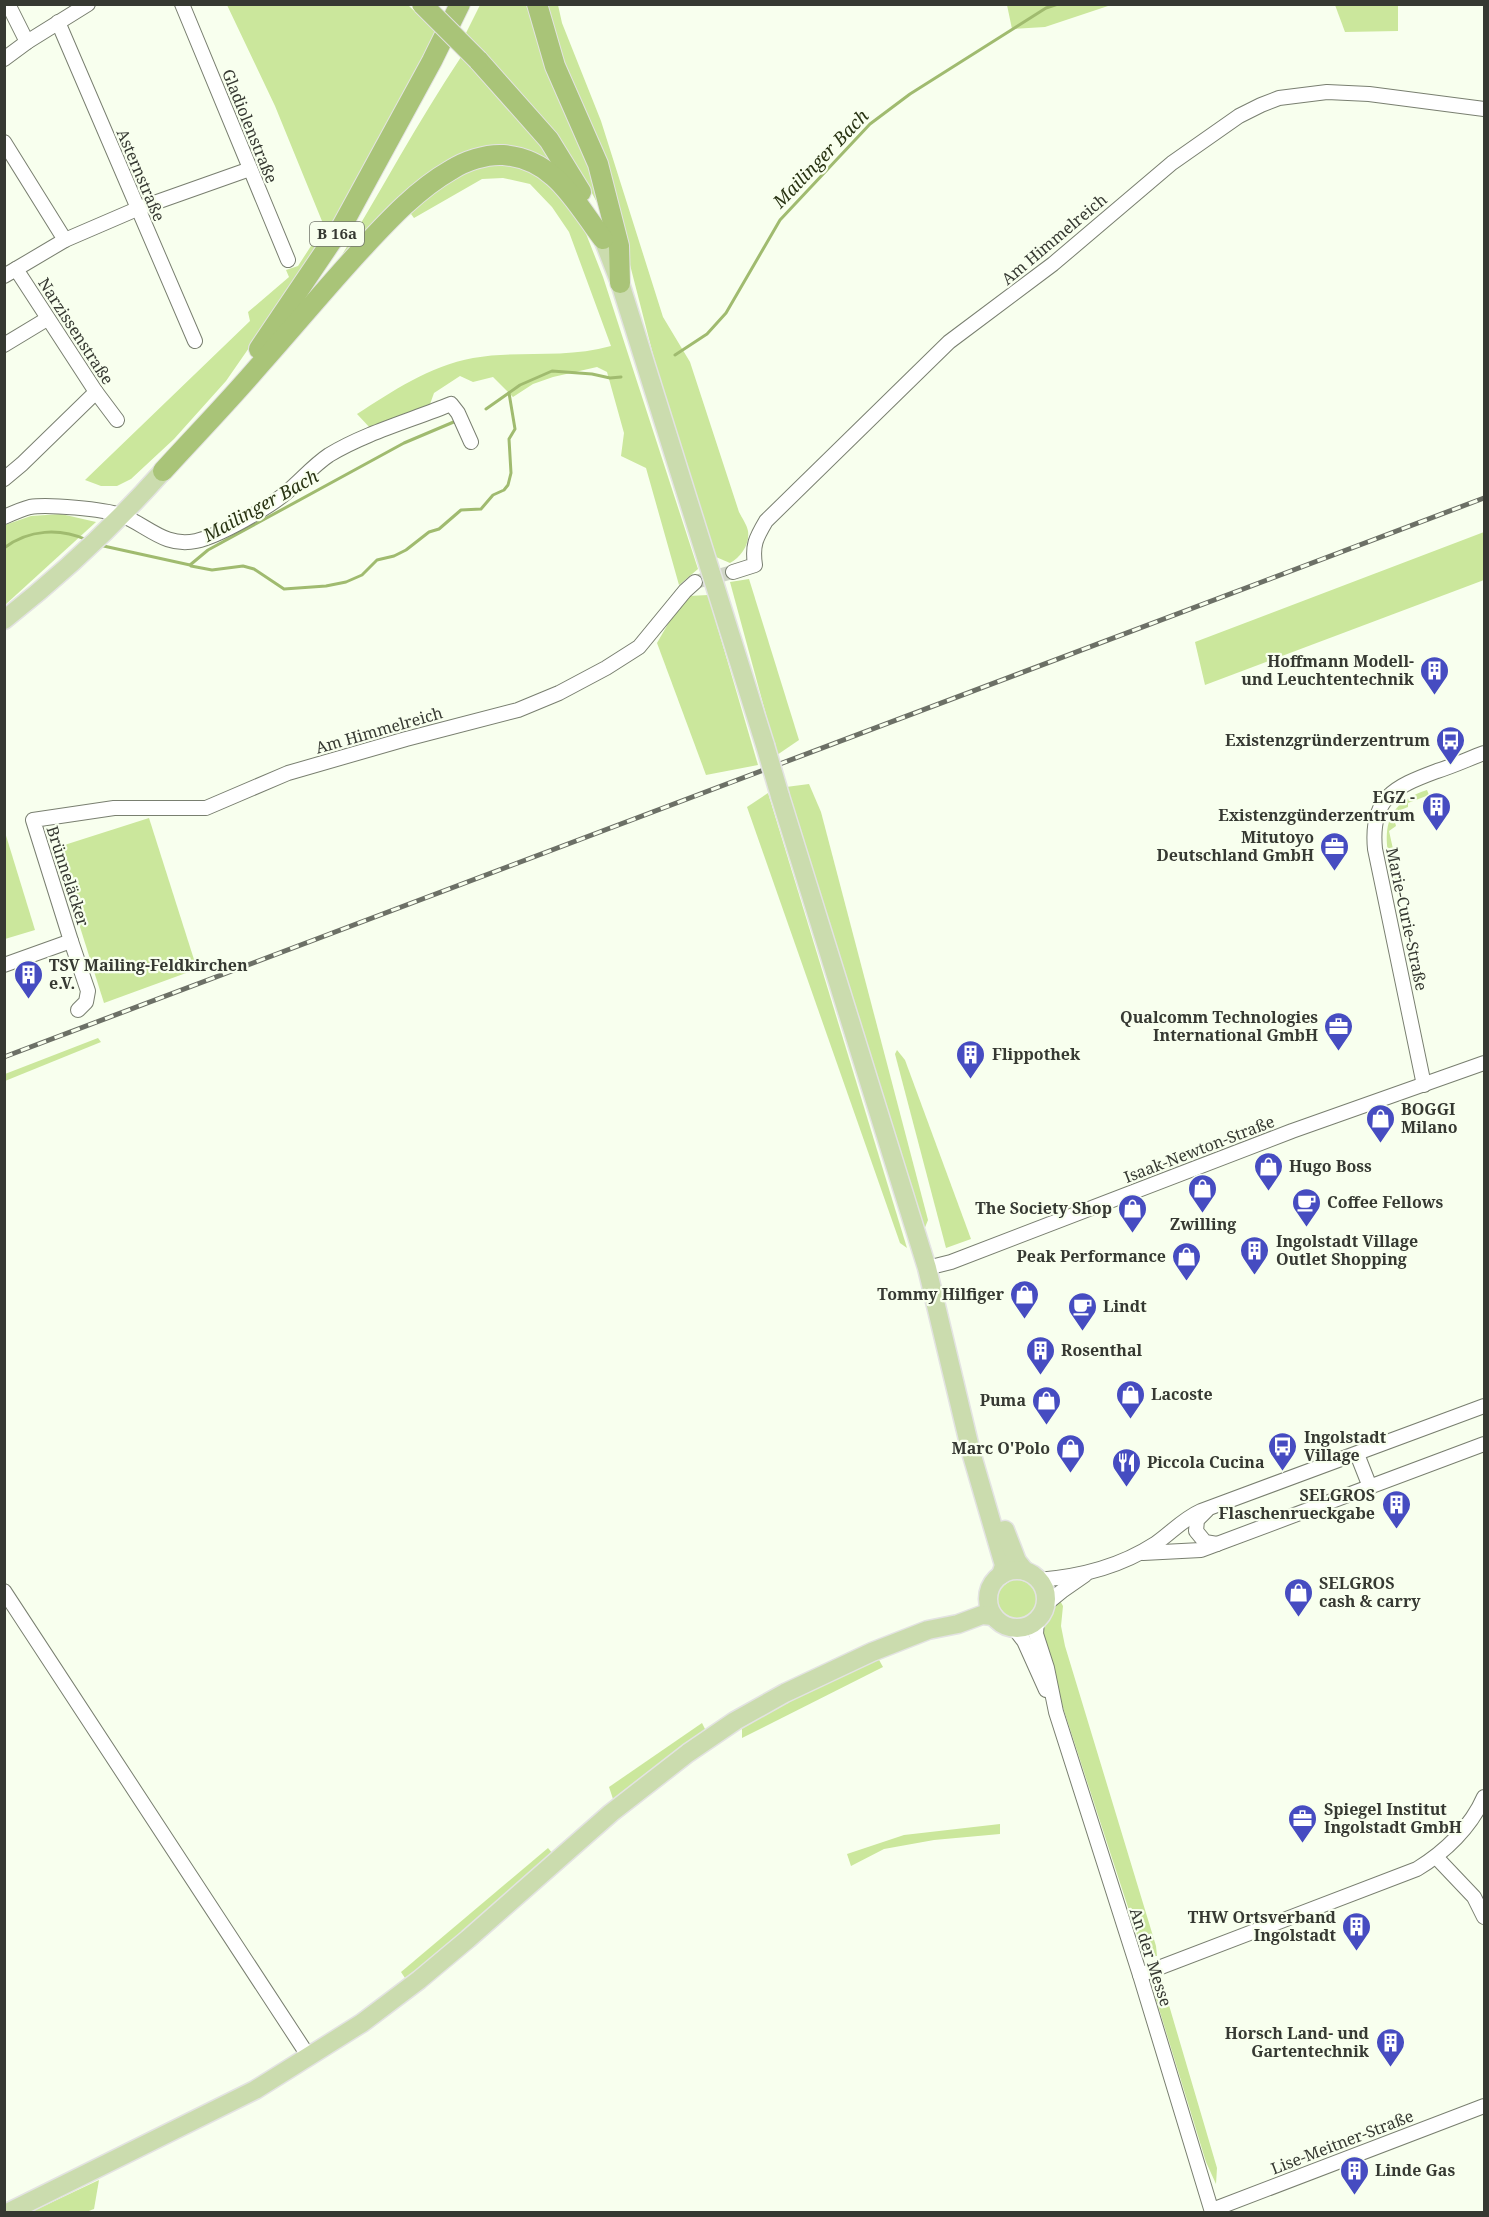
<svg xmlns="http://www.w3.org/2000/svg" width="1489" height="2217" font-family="'Noto Serif',serif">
	<rect width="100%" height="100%" fill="#f8ffee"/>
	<g fill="#cbe79c">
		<path d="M 227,5 L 408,5 L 436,32 L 332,228 L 226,381 L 174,439 L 131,479 L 117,486 L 101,486 L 85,480 L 250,321 L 248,312 L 289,277 L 286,270 L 298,266 L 324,226 L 275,106 Z"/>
		<path d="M 480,5 L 530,5 L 549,78 L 593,176 L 601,210 C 567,143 519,88 465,35 Z"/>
		<path d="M 545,5 L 558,5 L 562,23 L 601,121 L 663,317 L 690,362 L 739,512 C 742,518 747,525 748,531 C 750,544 741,557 730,563 L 716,557 L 657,370 L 628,257 L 551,37 Z"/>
		<path d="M 1007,5 L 1007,4 L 1111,5 L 1045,27 L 1012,29 Z"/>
		<path d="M 1335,5 L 1398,5 L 1398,31 L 1345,32 Z"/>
		<path d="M 461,57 L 533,134 L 565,176 L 552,166 L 465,158 L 322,287 C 370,212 411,132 461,57 Z"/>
		<path d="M 490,162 L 543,172 L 583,226 L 603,277 L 698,569 L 679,585 L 646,468 L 621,456 L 624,433 L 607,372 L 597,367 L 553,377 L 533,384 L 513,397 L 493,377 L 473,382 L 460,376 L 434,393 L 429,407 L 372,430 L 357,414 C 393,391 429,366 473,358 C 518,350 566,359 611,346 L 569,232 L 552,207 L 530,184 L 503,178 L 482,179 L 414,218 L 408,210 L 461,173 Z"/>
		<path d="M 61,514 L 96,522 L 5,605 L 5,525 L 31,516 Z"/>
		<path d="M 1484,532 L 1484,580 L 1205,685 L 1195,642 Z"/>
		<path d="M 749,579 L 799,740 L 777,755 L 730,582 Z"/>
		<path d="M 708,595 L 758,765 L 706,775 L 657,643 L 672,617 L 689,596 Z"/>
		<path d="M 809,784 L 821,812 L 928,1220 L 924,1230 L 786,787 Z"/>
		<path d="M 1427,790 L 1429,795 L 1408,803 L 1408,807 L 1398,811 L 1400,815 L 1394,818 L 1396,826 L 1389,831 L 1403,894 L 1398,897 C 1388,851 1369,809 1427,790 Z"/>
		<path d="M 768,793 L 907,1248 L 900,1243 L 747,807 Z"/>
		<path d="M 149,818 L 197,969 L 104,1003 L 55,848 Z"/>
		<path d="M 4,829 L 35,930 L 5,939 L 4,939 Z"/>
		<path d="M 98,1038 L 101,1042 L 5,1081 L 5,1074 Z"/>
		<path d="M 897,1050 L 905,1060 L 971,1239 L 946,1248 L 895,1054 Z"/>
		<circle cx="1018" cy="1599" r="22"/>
		<path d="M 1059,1599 L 1063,1606 L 1061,1626 L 1065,1646 L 1156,1946 L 1157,1956 L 1154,1956 L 1147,1953 L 1138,1938 L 1043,1646 C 1041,1624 1046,1617 1059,1599 Z"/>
		<path d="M 878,1658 L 883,1667 L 742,1738 L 742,1727 L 827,1682 Z"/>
		<path d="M 702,1723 L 707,1733 L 614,1802 L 609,1787 Z"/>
		<path d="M 1000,1824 L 1000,1834 L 934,1840 L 884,1849 L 851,1866 L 847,1854 L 904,1835 Z"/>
		<path d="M 548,1848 L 553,1854 L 407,1981 L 401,1972 Z"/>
		<path d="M 1160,1978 L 1162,1978 L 1166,1995 L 1217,2168 L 1216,2184 L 1206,2162 L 1156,1999 L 1155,1992 Z"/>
		<path d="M 99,2180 L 94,2209 L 86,2212 L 31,2212 Z"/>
	</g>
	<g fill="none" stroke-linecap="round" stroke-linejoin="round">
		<g stroke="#a0bb6f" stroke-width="3">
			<path d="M 675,355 L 707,334 L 726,313 L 780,220 L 870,124 L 910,94 L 1046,8 L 1058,4"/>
			<path d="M 486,409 L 520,385 L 552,371 L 592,374 L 610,378 L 621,377"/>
			<path d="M 99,545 L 190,565 L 208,550 L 404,443 L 456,421"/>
			<path d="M 4,548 C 29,529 60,528 87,540"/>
			<path d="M 191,566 L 212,570 L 243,566 L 254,569 L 284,589 L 326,586 L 346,582 L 362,575 L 377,560 L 394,556 L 406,550 L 429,532 L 439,529 L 461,510 L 481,509 L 493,495 L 504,490 L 508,485 L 511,473 L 509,439 L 515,429 L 509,393"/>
		</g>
		<path stroke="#d1d7c8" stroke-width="14" stroke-dasharray="14 7" stroke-linecap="butt" d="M 695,582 L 733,572"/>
		<defs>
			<g id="minor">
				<path d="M 8,4 L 27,42"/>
				<path d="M 182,4 L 288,260"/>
				<path d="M 58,22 L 195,341"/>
				<path d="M 4,59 L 27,42 L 88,4"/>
				<path d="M 4,142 L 65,240"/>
				<path d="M 16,269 L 65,240 L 137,209 L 250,169"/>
				<path d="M 4,276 L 16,269 L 96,392 L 117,420"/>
				<path d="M 4,345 L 47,319"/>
				<path d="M 4,479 L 22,464 L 96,392"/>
				<path d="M 4,517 C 13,513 22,509 30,507 C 48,504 103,509 121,515 C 147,525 165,548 196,541 C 219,536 270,507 288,491 C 301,480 314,465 329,455 C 365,433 412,420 451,404 L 458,413 L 471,442"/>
				<path d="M 733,572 L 755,565 C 752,545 756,538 766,521 L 949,342 L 1053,264 L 1172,163 L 1239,116 L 1261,105 L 1279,98 L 1327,92 L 1369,94 L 1484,109"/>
				<path d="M 71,941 L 88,991 L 86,1002 L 78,1010"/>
				<path d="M 4,965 L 71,941 L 33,820 L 114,808 L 206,808 L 288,773 L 406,739 L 518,710 L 559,693 L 606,668 L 639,647 L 685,591 L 695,582"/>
				<path d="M 1424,1085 L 1375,849 C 1370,798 1394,787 1437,771 C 1453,766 1468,759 1484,753"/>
				<path d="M 927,1268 L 951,1262 L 1292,1131 L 1484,1063"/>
				<path d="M 1357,1454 L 1370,1487"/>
				<path d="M 1207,1510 L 1197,1520 L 1196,1531 L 1205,1542 L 1217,1544"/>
				<path d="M 1143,1553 L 1201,1550 L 1484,1444"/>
				<path d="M 1038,1580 C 1078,1577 1121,1566 1155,1544 C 1171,1533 1183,1519 1201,1511 L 1484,1406"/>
				<path d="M 4,1591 L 309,2057"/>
				<path d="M 1046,1604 L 1062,1591 L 1085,1575"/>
				<path d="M 1037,1620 L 1036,1634 L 1047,1668 L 1056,1712 L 1140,1975 L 1212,2212"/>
				<path d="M 1014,1628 L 1024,1641 L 1046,1690"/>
				<path d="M 1436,1857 L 1474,1897 L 1484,1917"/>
				<path d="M 1140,1975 L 1417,1869 C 1445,1852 1471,1827 1484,1797"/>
				<path d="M 1212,2210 L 1484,2106"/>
			</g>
			<g id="major">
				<path d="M 603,239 L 620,283 L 765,745"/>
				<path d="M 4,620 C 61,575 115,525 163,471"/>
				<path d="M 780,796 L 927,1268 L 971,1452 L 1004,1565 L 1001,1575"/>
				<path d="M 1005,1530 L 1017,1561 L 1025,1571"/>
				<circle cx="1017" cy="1599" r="29"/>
				<path d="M 9,2212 L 255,2090 L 362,2023 L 419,1980 L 468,1939 L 611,1813 L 688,1753 L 735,1721 L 785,1693 L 872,1652 L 928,1630 L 958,1624 L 982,1615 L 993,1616"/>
			</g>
			<g id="highway">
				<path d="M 537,4 L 555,66 L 598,164 L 619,246 L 620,283"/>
				<path d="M 478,60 L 549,140 L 581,192"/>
				<path d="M 259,349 L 342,226 L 432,61 L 460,4"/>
				<path d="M 163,471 C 195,436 227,403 258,367 C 292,329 325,289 360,251 C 387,222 416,190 451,170 C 465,161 486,154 503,155 C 555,159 575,202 603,239"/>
			</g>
		</defs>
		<use href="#minor" stroke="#797f70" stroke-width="16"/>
		<use href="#major" stroke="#e3e3e2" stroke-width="21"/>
		<use href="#highway" stroke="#e3e3e2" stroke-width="22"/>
		<use href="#minor" stroke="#fff" stroke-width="14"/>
		<use href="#major" stroke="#cbdcae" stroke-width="18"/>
		<use href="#highway" stroke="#a9c478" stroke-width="20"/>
		<defs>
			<path id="rail" d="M 4,1057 L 1484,498"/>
		</defs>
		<use href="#rail" stroke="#6c7066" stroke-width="5"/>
		<use href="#rail" stroke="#f8ffee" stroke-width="3" stroke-dasharray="9" stroke-linecap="butt"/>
		<defs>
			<path id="major-bridge" d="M 765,745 L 780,796"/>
			<path id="highway-bridge" d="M 422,4 L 478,60"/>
		</defs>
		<use href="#major-bridge" stroke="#e3e3e2" stroke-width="21" stroke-linecap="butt"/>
		<use href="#highway-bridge" stroke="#e3e3e2" stroke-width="22" stroke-linecap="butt"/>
		<use href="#major-bridge" stroke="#cbdcae" stroke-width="18"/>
		<use href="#highway-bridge" stroke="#a9c478" stroke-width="20"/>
	</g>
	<defs>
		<symbol id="building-pin" viewBox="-11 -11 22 30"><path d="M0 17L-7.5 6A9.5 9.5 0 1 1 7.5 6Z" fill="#464cc1" stroke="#f8ffee"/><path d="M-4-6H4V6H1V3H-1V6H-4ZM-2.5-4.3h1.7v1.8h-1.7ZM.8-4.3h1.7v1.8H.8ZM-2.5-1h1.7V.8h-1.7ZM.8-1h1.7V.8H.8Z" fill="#fff"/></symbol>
		<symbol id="bus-pin" viewBox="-11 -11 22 30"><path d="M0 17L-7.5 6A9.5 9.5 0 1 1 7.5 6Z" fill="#464cc1" stroke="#f8ffee"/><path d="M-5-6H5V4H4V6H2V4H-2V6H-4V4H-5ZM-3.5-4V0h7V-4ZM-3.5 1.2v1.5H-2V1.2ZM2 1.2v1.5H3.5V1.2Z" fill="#fff"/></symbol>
		<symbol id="office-pin" viewBox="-11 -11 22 30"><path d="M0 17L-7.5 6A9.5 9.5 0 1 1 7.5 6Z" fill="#464cc1" stroke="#f8ffee"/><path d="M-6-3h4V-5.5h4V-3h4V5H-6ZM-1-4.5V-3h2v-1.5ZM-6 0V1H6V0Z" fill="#fff"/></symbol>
		<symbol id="shop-pin" viewBox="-11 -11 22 30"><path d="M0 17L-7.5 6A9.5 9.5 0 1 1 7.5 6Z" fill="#464cc1" stroke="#f8ffee"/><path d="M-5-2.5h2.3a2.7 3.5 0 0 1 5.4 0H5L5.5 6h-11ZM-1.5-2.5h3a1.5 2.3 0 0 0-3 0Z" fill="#fff"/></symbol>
		<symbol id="cafe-pin" viewBox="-11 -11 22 30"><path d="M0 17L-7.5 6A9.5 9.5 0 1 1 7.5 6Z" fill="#464cc1" stroke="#f8ffee"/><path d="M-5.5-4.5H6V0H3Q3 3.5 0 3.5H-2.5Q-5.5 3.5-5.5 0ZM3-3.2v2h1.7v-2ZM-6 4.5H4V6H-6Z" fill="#fff"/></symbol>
		<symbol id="restaurant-pin" viewBox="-11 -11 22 30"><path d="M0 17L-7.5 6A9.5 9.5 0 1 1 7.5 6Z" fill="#464cc1" stroke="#f8ffee"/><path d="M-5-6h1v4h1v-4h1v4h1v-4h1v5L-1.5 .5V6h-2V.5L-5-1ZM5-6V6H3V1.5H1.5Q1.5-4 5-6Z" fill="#fff"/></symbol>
	</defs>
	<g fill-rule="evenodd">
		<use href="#building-pin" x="1418" y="654" width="33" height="45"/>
		<use href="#bus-pin" x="1434" y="724" width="33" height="45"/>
		<use href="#building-pin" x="1420" y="790" width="33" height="45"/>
		<use href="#office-pin" x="1318" y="830" width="33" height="45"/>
		<use href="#building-pin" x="12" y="958" width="33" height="45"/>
		<use href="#office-pin" x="1322" y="1010" width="33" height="45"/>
		<use href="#building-pin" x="954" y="1038" width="33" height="45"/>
		<use href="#shop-pin" x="1364" y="1102" width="33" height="45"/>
		<use href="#shop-pin" x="1252" y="1150" width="33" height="45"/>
		<use href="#shop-pin" x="1186" y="1172" width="33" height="45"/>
		<use href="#cafe-pin" x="1290" y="1186" width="33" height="45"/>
		<use href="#shop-pin" x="1116" y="1192" width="33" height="45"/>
		<use href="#building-pin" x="1238" y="1234" width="33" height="45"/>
		<use href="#shop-pin" x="1170" y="1240" width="33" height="45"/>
		<use href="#shop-pin" x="1008" y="1278" width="33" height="45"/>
		<use href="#cafe-pin" x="1066" y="1290" width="33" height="45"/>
		<use href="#building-pin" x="1024" y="1334" width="33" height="45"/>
		<use href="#shop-pin" x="1114" y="1378" width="33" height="45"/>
		<use href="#shop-pin" x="1030" y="1384" width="33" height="45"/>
		<use href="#bus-pin" x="1266" y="1430" width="33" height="45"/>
		<use href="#shop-pin" x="1054" y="1432" width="33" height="45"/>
		<use href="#restaurant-pin" x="1110" y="1446" width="33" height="45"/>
		<use href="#building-pin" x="1380" y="1488" width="33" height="45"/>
		<use href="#shop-pin" x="1282" y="1576" width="33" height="45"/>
		<use href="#office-pin" x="1286" y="1802" width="33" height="45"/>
		<use href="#building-pin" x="1340" y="1910" width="33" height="45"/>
		<use href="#building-pin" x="1374" y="2026" width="33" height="45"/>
		<use href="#building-pin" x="1338" y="2154" width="33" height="45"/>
	</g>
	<g text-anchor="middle" stroke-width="4.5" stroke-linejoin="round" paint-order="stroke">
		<rect fill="#f8ffee" stroke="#70746a" stroke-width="1.5" x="310" y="222" width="54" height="24" rx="4.5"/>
		<g font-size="15" font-weight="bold" fill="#363932">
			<text x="337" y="239">B 16a</text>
		</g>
		<g font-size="16" fill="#363932" stroke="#f8ffee">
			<text transform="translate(250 126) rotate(68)" y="6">Gladiolenstraße</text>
			<text transform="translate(141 175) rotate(67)" y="6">Asternstraße</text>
			<text transform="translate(1054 239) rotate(-40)" y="6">Am Himmelreich</text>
			<text transform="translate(76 331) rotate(57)" y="6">Narzissenstraße</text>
			<text transform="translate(379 730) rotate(-16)" y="6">Am Himmelreich</text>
			<text transform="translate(68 876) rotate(72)" y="6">Brünneläcker</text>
			<text transform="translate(1407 919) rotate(78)" y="6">Marie-Curie-Straße</text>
			<text transform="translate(1199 1149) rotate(-21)" y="6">Isaak-Newton-Straße</text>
			<text transform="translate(1151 1957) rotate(72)" y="6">An der Messe</text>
			<text transform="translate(1342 2142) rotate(-21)" y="6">Lise-Meitner-Straße</text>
		</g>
		<g font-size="16" font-weight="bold" fill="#363932" stroke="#f8ffee" text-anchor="start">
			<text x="1414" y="667" text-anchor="end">Hoffmann Modell-<tspan x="1414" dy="18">und Leuchtentechnik</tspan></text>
			<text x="1430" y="746" text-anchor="end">Existenzgründerzentrum</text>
			<text x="1415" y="803" text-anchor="end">EGZ -<tspan x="1415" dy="18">Existenzgünderzentrum</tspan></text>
			<text x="1314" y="843" text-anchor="end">Mitutoyo<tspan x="1314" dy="18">Deutschland GmbH</tspan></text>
			<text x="49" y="971">TSV Mailing-Feldkirchen<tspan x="49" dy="18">e.V.</tspan></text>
			<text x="1318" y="1023" text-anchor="end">Qualcomm Technologies<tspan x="1318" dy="18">International GmbH</tspan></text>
			<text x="992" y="1060">Flippothek</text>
			<text x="1401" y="1115">BOGGI<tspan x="1401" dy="18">Milano</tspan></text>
			<text x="1289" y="1172">Hugo Boss</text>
			<text x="1327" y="1208">Coffee Fellows</text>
			<text x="1112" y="1214" text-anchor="end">The Society Shop</text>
			<text x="1203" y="1230" text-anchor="middle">Zwilling</text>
			<text x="1276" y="1247">Ingolstadt Village<tspan x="1276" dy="18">Outlet Shopping</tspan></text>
			<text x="1166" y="1262" text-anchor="end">Peak Performance</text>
			<text x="1004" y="1300" text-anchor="end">Tommy Hilfiger</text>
			<text x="1103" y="1312">Lindt</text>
			<text x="1061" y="1356">Rosenthal</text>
			<text x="1151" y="1400">Lacoste</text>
			<text x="1026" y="1406" text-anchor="end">Puma</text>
			<text x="1304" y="1443">Ingolstadt<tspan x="1304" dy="18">Village</tspan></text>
			<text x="1050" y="1454" text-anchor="end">Marc O'Polo</text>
			<text x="1147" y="1468">Piccola Cucina</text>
			<text x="1375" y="1501" text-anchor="end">SELGROS<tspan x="1375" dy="18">Flaschenrueckgabe</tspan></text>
			<text x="1319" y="1589">SELGROS<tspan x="1319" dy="18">cash &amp; carry</tspan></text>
			<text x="1324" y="1815">Spiegel Institut<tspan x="1324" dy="18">Ingolstadt GmbH</tspan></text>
			<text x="1336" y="1923" text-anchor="end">THW Ortsverband<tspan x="1336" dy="18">Ingolstadt</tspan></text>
			<text x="1369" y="2039" text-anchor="end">Horsch Land- und<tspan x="1369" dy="18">Gartentechnik</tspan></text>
			<text x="1375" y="2176">Linde Gas</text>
		</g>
		<g font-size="18" font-style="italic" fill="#293413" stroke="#f8ffee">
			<text transform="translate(821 159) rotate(-46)" y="6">Mailinger Bach</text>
			<text transform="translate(261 506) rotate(-29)" y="6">Mailinger Bach</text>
		</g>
	</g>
	<rect width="1489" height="2217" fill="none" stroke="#363932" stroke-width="12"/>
</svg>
